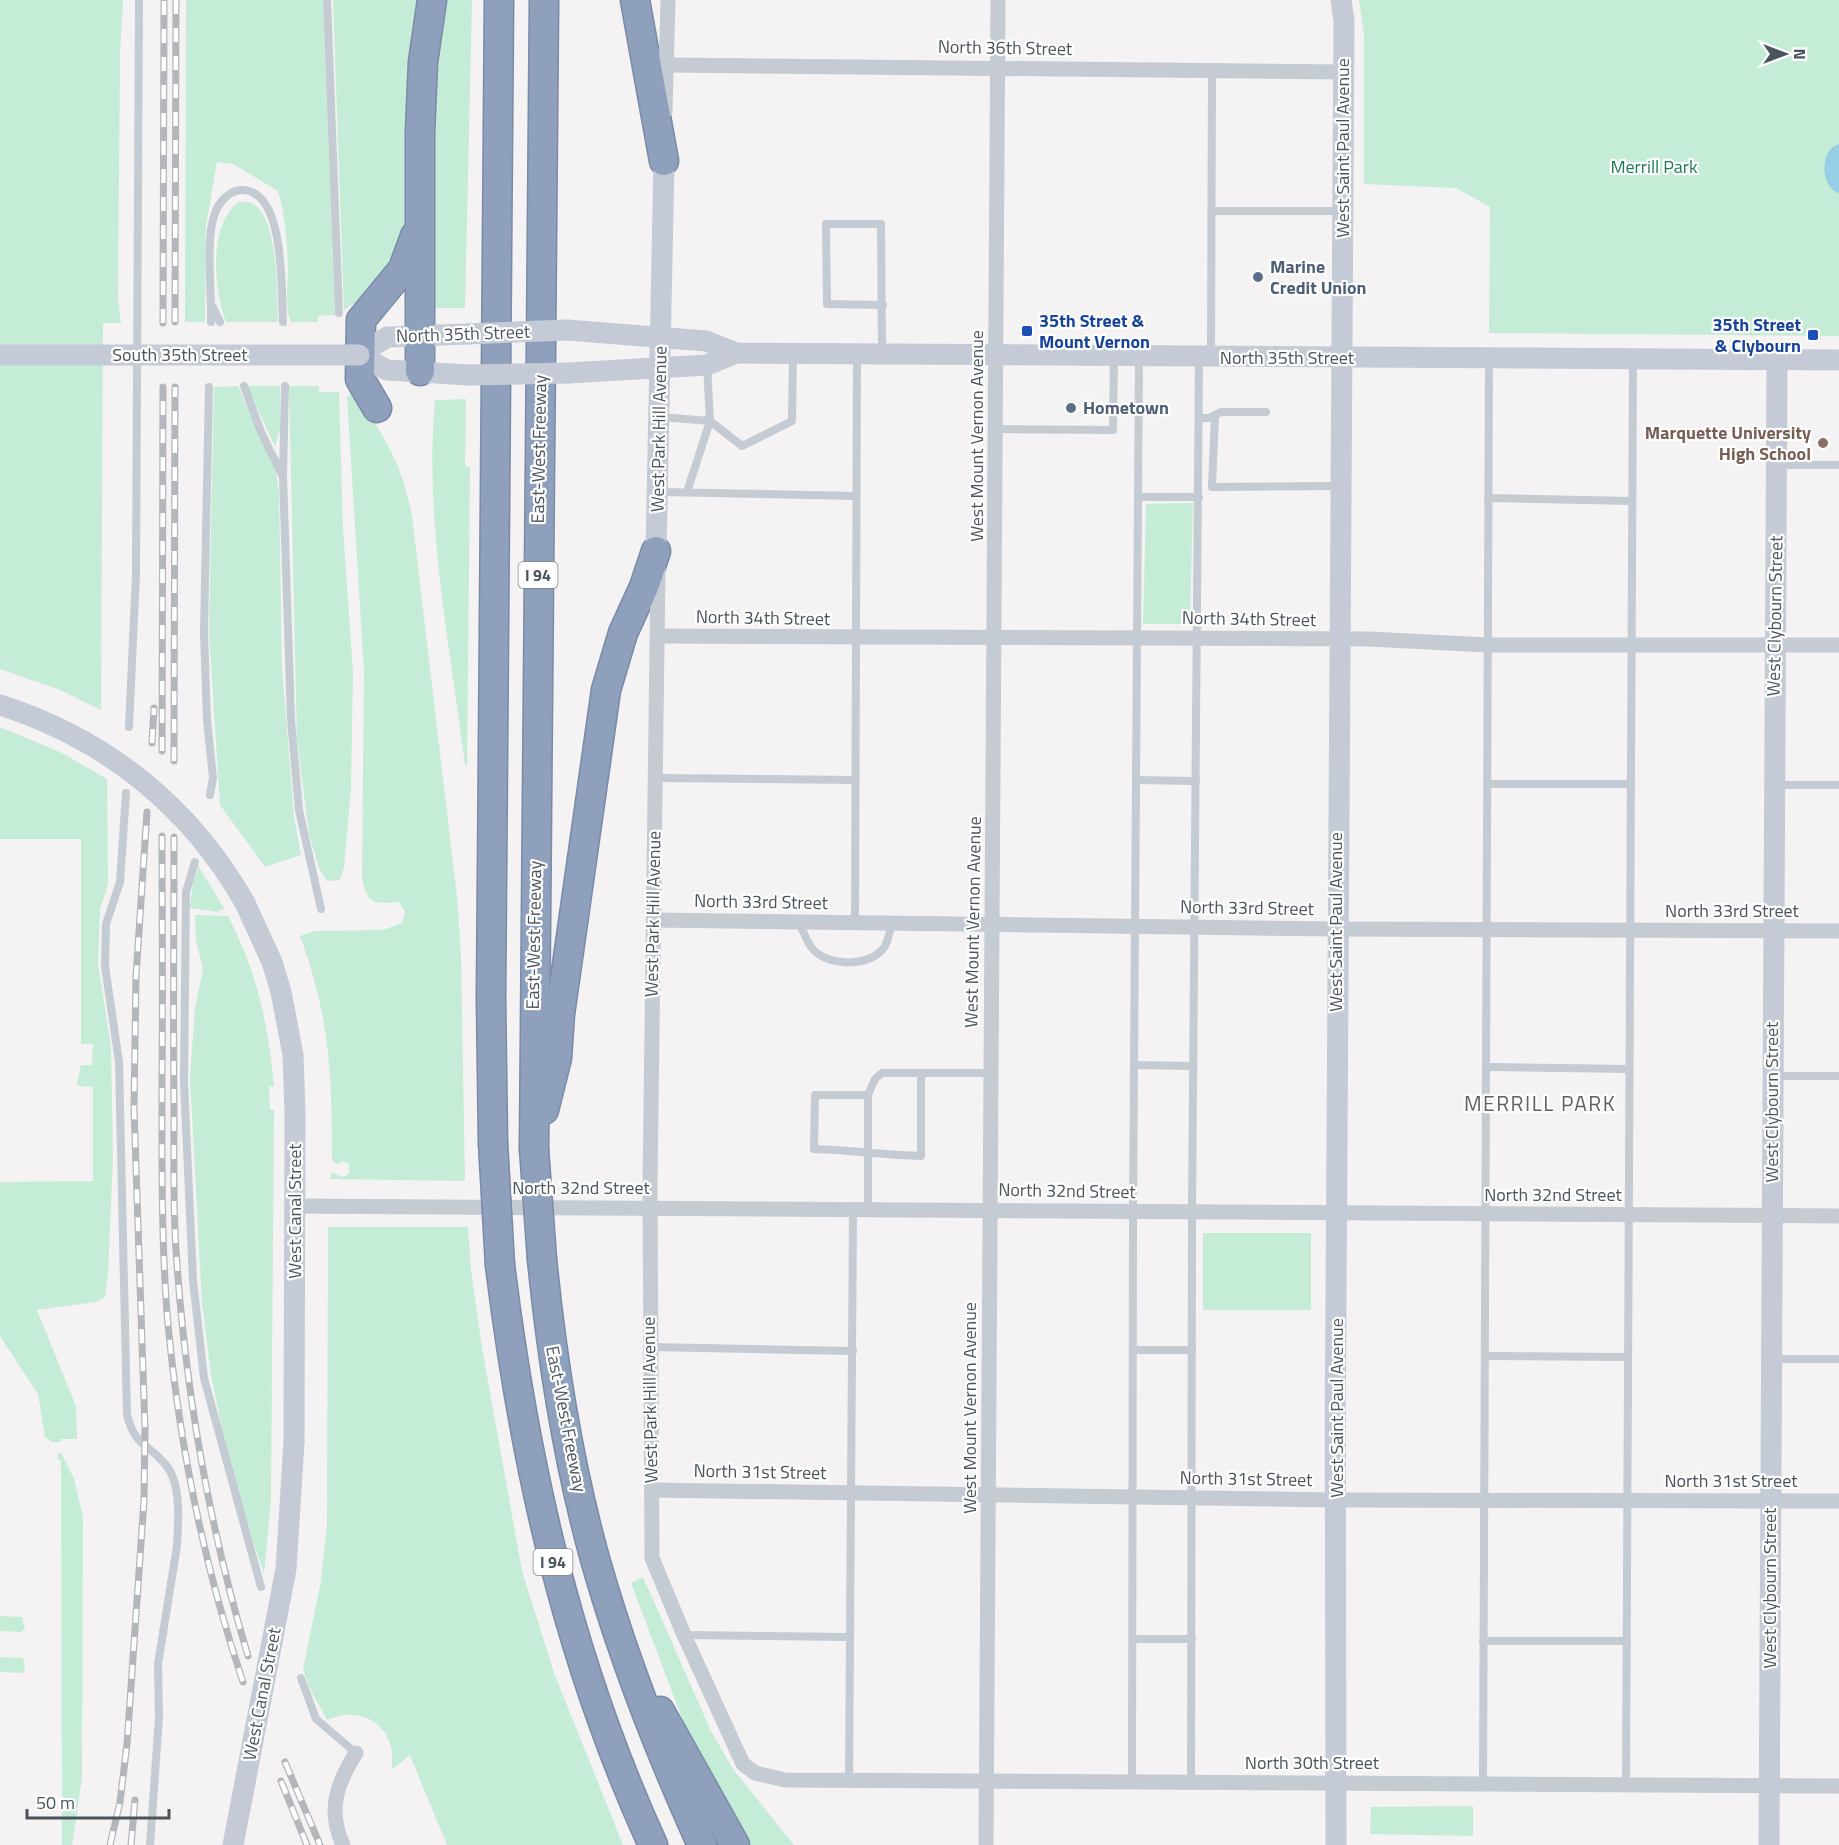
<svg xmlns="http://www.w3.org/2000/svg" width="1839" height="1845" font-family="'Titillium Web',sans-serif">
	<rect width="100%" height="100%" fill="#f4f2f2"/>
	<g fill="#c5ecd7">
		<path d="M 0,0 L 123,0 L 120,55 L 118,300 L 121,323 L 103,323 L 101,710 L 60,690 L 0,669 Z"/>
		<path d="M 186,0 L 323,0 L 335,315 L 318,316 L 318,322 L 291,322 C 284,304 288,289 288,271 C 287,244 286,217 278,191 L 233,164 L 217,162 L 206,226 L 205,322 L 185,322 Z"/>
		<path d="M 333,0 L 421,0 L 408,218 L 394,261 L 357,305 L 354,303 L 344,310 Z"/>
		<path d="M 442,0 L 472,0 L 465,308 L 431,308 L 433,65 Z"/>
		<path d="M 1359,0 L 1839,0 L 1839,336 L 1489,333 L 1490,207 L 1456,188 L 1364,184 L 1364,35 Z"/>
		<path d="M 238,202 C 242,202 248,202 252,203 C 279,217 277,295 278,322 L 226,322 C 214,291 208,226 238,202 Z"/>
		<path d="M 238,386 L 276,472 L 279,492 L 282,667 L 294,817 L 301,855 L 265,867 L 220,805 L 209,633 L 214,387 Z"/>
		<path d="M 247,386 L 280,386 L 280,429 L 275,447 Z"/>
		<path d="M 289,386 L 319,386 L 319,392 L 339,392 L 343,529 L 353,672 L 351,789 L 344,867 L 340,880 L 327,881 L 319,868 L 309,834 L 297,740 Z"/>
		<path d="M 352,393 C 385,434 402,464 412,516 L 457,897 L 461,956 L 465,1181 L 330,1179 L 332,1173 L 343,1177 L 349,1174 L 349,1164 L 343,1161 L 337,1164 L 332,1160 C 332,1074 330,1018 300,936 L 315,931 L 383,930 L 402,923 L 405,912 L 399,902 C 375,904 367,905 362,878 L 364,672 L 347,397 Z"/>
		<path d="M 466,399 L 465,466 L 470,467 L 467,765 L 465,765 C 450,645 424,521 435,400 Z"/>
		<path d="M 1193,503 L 1190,624 L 1143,624 L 1146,504 Z"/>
		<path d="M 0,727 L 60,752 L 107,779 L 108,884 L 100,910 L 98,963 L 111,1047 L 113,1157 L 108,1274 L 105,1297 L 95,1302 L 37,1310 L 76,1406 L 77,1439 L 61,1439 L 61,1442 L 52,1442 L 45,1437 L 38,1394 L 0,1336 L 0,1182 L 93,1181 L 93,1087 L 79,1086 L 77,1083 L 81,1065 L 92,1065 L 93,1044 L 81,1044 L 81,839 L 0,839 Z"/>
		<path d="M 199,867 L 224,908 L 217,912 L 190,908 L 193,882 Z"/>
		<path d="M 195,915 L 228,916 C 257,972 268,1023 274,1086 L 269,1087 L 270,1110 L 274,1110 L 271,1501 L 264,1574 L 242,1508 L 223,1434 L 211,1375 L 202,1304 L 190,1078 L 195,1008 L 203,969 L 196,941 Z"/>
		<path d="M 328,1227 L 468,1227 L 471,1270 L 481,1342 L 522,1571 L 554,1673 L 623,1845 L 447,1845 L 410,1755 L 391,1770 C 400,1729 363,1703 327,1720 L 311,1691 L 303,1669 L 321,1581 L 327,1526 Z"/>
		<rect x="1203" y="1233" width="108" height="77"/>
		<path d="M 58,1453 L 61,1453 L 74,1479 L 83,1517 L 82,1778 L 72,1845 L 62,1845 L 61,1460 L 58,1460 Z"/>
		<path d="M 643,1577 L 711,1731 L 733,1769 L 794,1845 L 745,1845 L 691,1742 L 631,1583 Z"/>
		<path d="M 0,1616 L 22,1617 L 25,1629 L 21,1632 L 0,1631 Z"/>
		<path d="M 0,1657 L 23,1658 L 25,1670 L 21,1673 L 0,1672 Z"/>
		<path d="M 1473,1806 L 1473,1836 L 1370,1834 L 1371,1807 Z"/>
	</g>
	<path fill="#96cee5" d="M 1839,144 L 1839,193 C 1820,188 1819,149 1839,144 Z"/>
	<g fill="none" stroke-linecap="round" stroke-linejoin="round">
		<defs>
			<g id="highway">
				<path d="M 635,0 L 664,161"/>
				<path d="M 420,371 L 420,132 L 423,62 L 432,0"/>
				<path d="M 377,408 L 360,379 L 361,320 L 403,269 L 415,236"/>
				<path d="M 544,1110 L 557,1058 L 560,1014 L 606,690 L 623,633 L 644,587 L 656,551"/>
				<path d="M 493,1143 L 491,999 L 499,0"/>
				<path d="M 534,1149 L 544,0"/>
				<path d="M 542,1259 C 552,1360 568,1462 595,1559 C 623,1658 660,1752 702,1845"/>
				<path d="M 500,1265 C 525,1468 568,1659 653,1845"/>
				<path d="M 660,1711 L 735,1845"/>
			</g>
		</defs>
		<use href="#highway" stroke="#798ba7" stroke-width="31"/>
		<g stroke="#c4cbd2" stroke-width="8">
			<path d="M 327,0 L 339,313"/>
			<path d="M 1212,211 L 1340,211"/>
			<path d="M 213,307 L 220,322"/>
			<path d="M 211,322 C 212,294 205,238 215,213 C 219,202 229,191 241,190 C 286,189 281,290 283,322"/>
			<path d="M 882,353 L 881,224 L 826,224 L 827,304 L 883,305"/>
			<path d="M 1211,355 L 1212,71"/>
			<path d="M 244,386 L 261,432 L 282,475"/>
			<path d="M 285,386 L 283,476 L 291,720 L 299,810 L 321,909"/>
			<path d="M 209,387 L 204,632 L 207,720 L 213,778 L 210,795"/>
			<path d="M 1215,415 L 1212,487 L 1337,486"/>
			<path d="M 661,417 L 710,421 L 707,365"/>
			<path d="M 1199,418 L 1209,418 L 1221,412 L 1266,412"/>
			<path d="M 996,429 L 1113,430 L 1114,356"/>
			<path d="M 1778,465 L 1839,465"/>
			<path d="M 660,492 L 856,496"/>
			<path d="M 687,492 L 710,421 L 742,446 L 792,421 L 793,355"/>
			<path d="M 1139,497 L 1199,497"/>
			<path d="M 1488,498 L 1632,501"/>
			<path d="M 129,727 L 136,575 L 139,0"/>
			<path d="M 655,778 L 855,780"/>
			<path d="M 1136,780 L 1196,781"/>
			<path d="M 1488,784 L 1630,784"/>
			<path d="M 1778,785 L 1839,785"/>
			<path d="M 126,793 L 120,882 L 106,924 L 105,966 L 119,1062 L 127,1415 C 136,1448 147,1442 166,1465 C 182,1484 178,1522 177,1546 L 158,1664 L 159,1717 L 150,1845"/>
			<path d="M 195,862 L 186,892 L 184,1082 L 193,1280 L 204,1378 L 261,1587"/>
			<path d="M 799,922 C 803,930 806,941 812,948 C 826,967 872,968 885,946 C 888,940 890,931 892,924"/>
			<path d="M 855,923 L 857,356"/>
			<path d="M 1134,1065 L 1193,1066"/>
			<path d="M 1487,1067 L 1629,1069"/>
			<path d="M 1774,1076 L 1839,1076"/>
			<path d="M 868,1095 L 875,1079 L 882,1073 L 991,1073"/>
			<path d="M 868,1210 C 868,1172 868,1133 868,1095 L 815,1095 L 814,1149 C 851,1150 884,1155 921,1156 L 921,1074"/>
			<path d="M 650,1347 L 853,1351"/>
			<path d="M 1133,1350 L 1192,1350"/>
			<path d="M 1485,1356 L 1628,1357"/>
			<path d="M 1774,1359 L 1839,1359"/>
			<path d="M 684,1635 L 850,1637"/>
			<path d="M 1133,1639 L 1192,1639"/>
			<path d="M 1483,1641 L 1627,1641"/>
			<path d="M 301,1678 L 316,1719 L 356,1753"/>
			<path d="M 849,1781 L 853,1210"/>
			<path d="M 1132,1782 L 1133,1212 L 1139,358"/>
			<path d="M 1191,1782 L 1192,1212 L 1199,359"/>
			<path d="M 1483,1784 L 1489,361"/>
			<path d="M 1626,1784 L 1633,361"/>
		</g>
		<g stroke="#c4cbd2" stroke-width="15">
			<path d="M 667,65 L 1344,72"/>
			<path d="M 665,111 L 668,0"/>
			<path d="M 658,568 L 650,1186 L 652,1558 L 684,1635 L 743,1764 L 755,1773 L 785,1780 L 1839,1786"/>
			<path d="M 658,636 L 1369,639 L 1488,645 L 1839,645"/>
			<path d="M 654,920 L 1336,929 L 1839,931"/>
			<path d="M 294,1206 L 1839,1216"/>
			<path d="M 652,1490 L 1336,1500 L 1839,1501"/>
			<path d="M 343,1845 C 327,1810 337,1783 356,1753"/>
			<path d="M 986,1845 L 998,0"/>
		</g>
		<g stroke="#c4cbd6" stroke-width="21">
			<path d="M 567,330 L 706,341 L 736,353 L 1839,360"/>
			<path d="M 467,334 L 387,337 L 359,355 L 387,370 L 468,375"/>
			<path d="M 568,373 L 707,365 L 736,353"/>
			<path d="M 656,551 L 664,161"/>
			<path d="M 245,903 L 272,962 L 281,992 L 293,1055 L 295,1112 L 294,1442"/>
			<path d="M 1336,1845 C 1334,1237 1336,629 1344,21 L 1341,0"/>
			<path d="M 1769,1845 L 1777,360"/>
		</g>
		<use href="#highway" stroke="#8ea0bb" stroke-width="28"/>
		<defs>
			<g id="rail">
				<path d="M 175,322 L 176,0"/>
				<path d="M 163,323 L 164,0"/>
				<path d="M 152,743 L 154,708"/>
				<path d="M 162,751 L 163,387"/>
				<path d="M 174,761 L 175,387"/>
				<path d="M 162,836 C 162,915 163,994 162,1072 C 162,1153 161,1233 167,1313 C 178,1438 203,1563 243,1682"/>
				<path d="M 174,837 C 174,928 173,1019 174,1110 C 174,1157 173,1204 176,1250 C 185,1389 208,1523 248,1656"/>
				<path d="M 285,1762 L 320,1845"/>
				<path d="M 281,1781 L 307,1845"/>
				<path d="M 110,1845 L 120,1802 L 127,1744 L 144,1500 L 145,1429 L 134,1108 L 136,976 L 147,812"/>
				<path d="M 131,1845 L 135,1800"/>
			</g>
		</defs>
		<use href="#rail" stroke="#b4b6bb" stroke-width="7"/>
		<use href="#rail" stroke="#fff" stroke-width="4.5" stroke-dasharray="14" stroke-linecap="butt"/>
		<defs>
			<g id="highway-bridge">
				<path d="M 493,1143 L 500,1265"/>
				<path d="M 534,1149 L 542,1259"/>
			</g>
		</defs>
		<use href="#highway-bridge" stroke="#798ba7" stroke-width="31" stroke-linecap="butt"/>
		<g stroke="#c4cbd6" stroke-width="21">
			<path d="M 467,334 L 567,330"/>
			<path d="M 0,355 L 359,355"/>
			<path d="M 468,375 L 568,373"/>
			<path d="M 0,705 C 106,739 190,806 245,903"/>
			<path d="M 233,1845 L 286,1569 L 294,1442"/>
		</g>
		<use href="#highway-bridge" stroke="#8ea0bb" stroke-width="28"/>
	</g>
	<g fill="#5c6f8a" stroke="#fff" stroke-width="2">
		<circle cx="1258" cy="277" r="6"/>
		<circle cx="1071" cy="408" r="6"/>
	</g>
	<g fill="#1a4fb4" stroke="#fff" stroke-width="2">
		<rect x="1021" y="325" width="12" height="12" rx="3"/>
		<rect x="1807" y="329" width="12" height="12" rx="3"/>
	</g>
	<circle fill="#8d6e63" stroke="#fff" stroke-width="2" cx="1823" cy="443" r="6"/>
	<g text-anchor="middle" stroke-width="4.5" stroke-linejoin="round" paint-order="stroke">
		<g fill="#fff" stroke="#81878e" stroke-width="1.5">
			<rect x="518.5" y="562" width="39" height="26" rx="4.5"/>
			<rect x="533.5" y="1549" width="39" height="26" rx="4.5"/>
		</g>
		<g font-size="16" font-weight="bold" fill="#4b535d">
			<text x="538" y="581">I 94</text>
			<text x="553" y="1568">I 94</text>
		</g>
		<g font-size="18" fill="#4b535d" stroke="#fff">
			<text transform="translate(1005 48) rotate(1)" y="6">North 36th Street</text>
			<text transform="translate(1343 148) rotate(-90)" y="6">West Saint Paul Avenue</text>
			<text transform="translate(463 334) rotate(-2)" y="6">North 35th Street</text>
			<text x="180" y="361">South 35th Street</text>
			<text x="1287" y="364">North 35th Street</text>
			<text transform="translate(659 429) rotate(-89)" y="6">West Park Hill Avenue</text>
			<text transform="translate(977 436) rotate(-90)" y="6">West Mount Vernon Avenue</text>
			<text transform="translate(539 449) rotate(-89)" y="6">East-West Freeway</text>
			<text transform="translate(1775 616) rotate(-89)" y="6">West Clybourn Street</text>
			<text transform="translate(763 618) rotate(1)" y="6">North 34th Street</text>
			<text transform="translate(1249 619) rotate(1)" y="6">North 34th Street</text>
			<text transform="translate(761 902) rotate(1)" y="6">North 33rd Street</text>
			<text transform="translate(1247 908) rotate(1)" y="6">North 33rd Street</text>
			<text x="1732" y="917">North 33rd Street</text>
			<text transform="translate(653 914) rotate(-89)" y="6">West Park Hill Avenue</text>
			<text transform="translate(973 922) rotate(-89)" y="6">West Mount Vernon Avenue</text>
			<text transform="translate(1336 922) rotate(-90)" y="6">West Saint Paul Avenue</text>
			<text transform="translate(534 935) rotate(-89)" y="6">East-West Freeway</text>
			<text transform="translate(1772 1102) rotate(-90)" y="6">West Clybourn Street</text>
			<text x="581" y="1194">North 32nd Street</text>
			<text transform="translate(1067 1191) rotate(1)" y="6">North 32nd Street</text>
			<text x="1553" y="1201">North 32nd Street</text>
			<text transform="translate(295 1211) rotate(-90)" y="6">West Canal Street</text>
			<text transform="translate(650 1400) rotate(-91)" y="6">West Park Hill Avenue</text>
			<text transform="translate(970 1408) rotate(-90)" y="6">West Mount Vernon Avenue</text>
			<text transform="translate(1337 1408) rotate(-90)" y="6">West Saint Paul Avenue</text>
			<text transform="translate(566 1419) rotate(79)" y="6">East-West Freeway</text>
			<text transform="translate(760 1472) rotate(1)" y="6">North 31st Street</text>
			<text transform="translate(1246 1479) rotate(1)" y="6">North 31st Street</text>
			<text x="1731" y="1487">North 31st Street</text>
			<text transform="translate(1770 1588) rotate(-90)" y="6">West Clybourn Street</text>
			<text transform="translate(262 1694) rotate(-79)" y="6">West Canal Street</text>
			<text x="1312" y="1769">North 30th Street</text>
		</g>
		<g font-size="18" fill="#207a54" stroke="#fff">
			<text x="1654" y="173">Merrill Park</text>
		</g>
		<g font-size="18" font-weight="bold" fill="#4e5e75" stroke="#fff" text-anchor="start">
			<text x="1270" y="273">Marine<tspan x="1270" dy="21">Credit Union</tspan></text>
			<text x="1083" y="414">Hometown</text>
		</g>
		<g font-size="18" font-weight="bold" fill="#164399" stroke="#fff" text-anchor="start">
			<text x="1039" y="327">35th Street &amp;<tspan x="1039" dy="21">Mount Vernon</tspan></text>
			<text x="1801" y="331" text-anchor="end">35th Street<tspan x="1801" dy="21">&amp; Clybourn</tspan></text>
		</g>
		<g font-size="18" font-weight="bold" fill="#785e54" stroke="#fff" text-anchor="end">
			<text x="1811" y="439">Marquette University<tspan x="1811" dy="21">High School</tspan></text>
		</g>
		<g font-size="21" letter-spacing="1.5" fill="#5e6166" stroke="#fff">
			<text x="1540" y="1111">MERRILL PARK</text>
		</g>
	</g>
	<g transform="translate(1785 54) rotate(90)" stroke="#ffffff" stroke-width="4.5" paint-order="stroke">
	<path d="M0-4.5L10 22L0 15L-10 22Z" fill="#4b535d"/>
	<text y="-9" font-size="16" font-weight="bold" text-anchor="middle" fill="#4b535d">N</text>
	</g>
	<path d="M27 1809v9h142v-9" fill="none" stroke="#4b535d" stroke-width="3"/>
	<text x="36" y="1809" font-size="18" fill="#4b535d" stroke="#ffffff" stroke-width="4.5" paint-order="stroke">50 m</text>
</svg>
